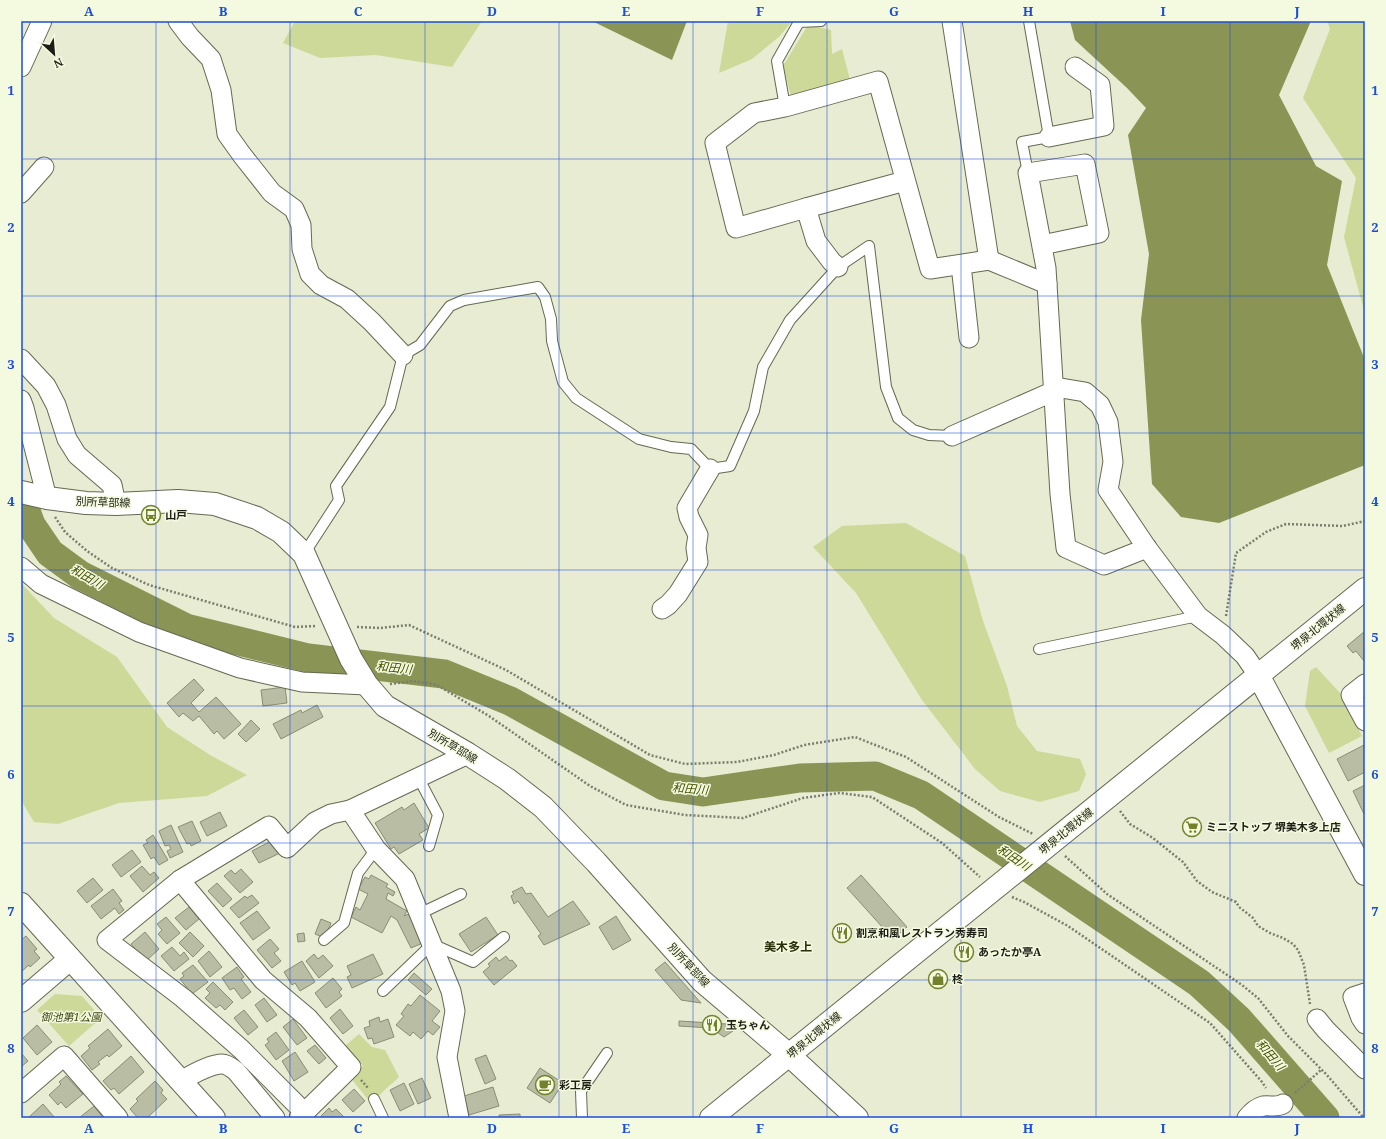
<svg xmlns="http://www.w3.org/2000/svg" width="1386" height="1139" font-family="'Noto Serif','Noto Sans JP',serif">
	<rect width="100%" height="100%" fill="#e7ecd2"/>
	<g fill="#ccd999">
		<path d="M 295,21 L 482,21 L 452,67 L 376,55 L 320,58 L 283,43 Z"/>
		<path d="M 728,21 L 792,21 L 780,36 L 752,59 L 719,73 Z"/>
		<path d="M 1327,21 L 1365,21 L 1365,314 L 1344,237 L 1356,178 L 1303,98 L 1330,29 Z"/>
		<path d="M 808,25 L 831,30 L 832,54 L 842,49 L 850,80 L 791,96 L 783,66 Z"/>
		<path d="M 906,523 L 965,556 L 983,621 L 1007,686 L 1017,726 L 1037,751 L 1080,759 L 1086,774 L 1079,791 L 1040,802 L 1000,791 L 975,769 L 922,700 L 856,593 L 813,547 L 842,526 Z"/>
		<path d="M 21,583 L 54,618 L 117,657 L 167,727 L 210,755 L 247,775 L 207,796 L 119,803 L 58,824 L 34,822 L 21,800 Z"/>
		<path d="M 1316,667 L 1340,693 L 1362,736 L 1329,753 L 1305,706 L 1310,671 Z"/>
		<path d="M 55,994 L 82,996 L 101,1018 L 69,1046 L 37,1010 Z"/>
		<path d="M 359,1034 L 372,1047 L 385,1050 L 399,1077 L 377,1097 L 369,1101 L 350,1077 L 363,1066 L 345,1046 Z"/>
	</g>
	<g fill="#899455">
		<path d="M 592,21 L 687,21 L 672,60 Z"/>
		<path d="M 1070,21 L 1311,21 L 1279,95 L 1316,166 L 1342,181 L 1327,265 L 1365,360 L 1365,465 L 1219,523 L 1181,517 L 1152,484 L 1141,320 L 1149,254 L 1128,135 L 1146,108 L 1127,88 L 1075,40 Z"/>
	</g>
	<g fill="none" stroke-linecap="round" stroke-linejoin="round">
		<path stroke="#899455" stroke-width="29" d="M 21,497 L 31,525 L 50,553 L 80,575 L 186,628 L 308,658 L 444,674 L 510,701 L 664,786 L 703,792 L 800,778 L 875,776 L 921,795 L 1199,983 L 1239,1020 L 1325,1118"/>
	</g>
	<g fill="#b8bda4" stroke="#888d76">
		<path d="M 1365,631 L 1365,660 L 1364,661 L 1356,651 L 1353,653 L 1347,646 Z"/>
		<path d="M 194,679 L 204,690 L 191,703 L 199,712 L 216,697 L 241,724 L 224,739 L 217,731 L 214,734 L 199,716 L 193,721 L 183,713 L 179,717 L 167,703 Z"/>
		<path d="M 285,687 L 287,703 L 263,706 L 261,690 Z"/>
		<path d="M 317,705 L 323,717 L 281,739 L 273,724 L 301,710 L 302,713 Z"/>
		<path d="M 251,720 L 260,729 L 246,742 L 238,734 Z"/>
		<path d="M 1364,745 L 1365,748 L 1365,772 L 1348,781 L 1337,759 Z"/>
		<path d="M 1365,785 L 1365,813 L 1364,814 L 1353,791 Z"/>
		<path d="M 414,803 L 429,828 L 419,834 L 423,840 L 399,854 L 394,847 L 391,849 L 375,823 L 402,807 L 404,810 Z"/>
		<path d="M 220,812 L 227,826 L 207,836 L 200,822 Z"/>
		<path d="M 192,821 L 201,841 L 191,846 L 190,843 L 187,844 L 178,827 Z"/>
		<path d="M 171,825 L 183,852 L 170,858 L 167,851 L 171,849 L 169,845 L 165,846 L 159,831 Z"/>
		<path d="M 153,835 L 168,860 L 159,865 L 154,857 L 151,859 L 143,845 L 148,843 L 146,840 Z"/>
		<path d="M 273,840 L 280,853 L 259,863 L 252,851 Z"/>
		<path d="M 132,850 L 141,862 L 121,877 L 112,865 Z"/>
		<path d="M 142,866 L 150,875 L 154,872 L 159,878 L 143,892 L 130,876 Z"/>
		<path d="M 241,869 L 253,882 L 240,893 L 224,876 L 231,870 L 235,874 Z"/>
		<path d="M 371,875 L 388,884 L 386,887 L 395,892 L 393,896 L 388,893 L 386,899 L 407,911 L 404,916 L 411,913 L 425,942 L 411,948 L 397,920 L 391,916 L 382,933 L 351,917 L 356,907 L 360,910 L 368,894 L 358,889 L 365,877 L 369,879 Z"/>
		<path d="M 861,875 L 907,927 L 893,939 L 847,888 Z"/>
		<path d="M 93,878 L 103,890 L 87,903 L 77,891 Z"/>
		<path d="M 217,883 L 232,899 L 223,907 L 208,891 Z"/>
		<path d="M 522,887 L 526,894 L 531,893 L 548,917 L 573,901 L 590,924 L 544,945 L 538,936 L 541,934 L 518,901 L 514,904 L 511,896 L 514,894 L 512,892 Z"/>
		<path d="M 113,889 L 122,901 L 119,903 L 124,910 L 119,914 L 115,908 L 101,919 L 91,906 Z"/>
		<path d="M 252,895 L 259,903 L 239,918 L 230,908 L 245,896 L 247,898 Z"/>
		<path d="M 189,907 L 199,919 L 186,930 L 175,918 Z"/>
		<path d="M 257,911 L 270,928 L 253,940 L 240,923 Z"/>
		<path d="M 616,916 L 631,940 L 613,950 L 599,927 Z"/>
		<path d="M 166,917 L 180,933 L 167,944 L 158,934 L 162,930 L 157,924 Z"/>
		<path d="M 486,917 L 498,935 L 471,952 L 459,934 Z"/>
		<path d="M 321,919 L 331,923 L 325,938 L 315,934 Z"/>
		<path d="M 145,932 L 159,949 L 146,961 L 131,944 Z"/>
		<path d="M 190,932 L 204,946 L 193,957 L 179,943 Z"/>
		<path d="M 304,933 L 305,941 L 298,942 L 297,934 Z"/>
		<path d="M 26,936 L 37,949 L 34,951 L 40,958 L 30,967 L 29,965 L 21,972 L 21,940 Z"/>
		<path d="M 270,939 L 279,949 L 274,953 L 281,961 L 272,968 L 257,950 Z"/>
		<path d="M 172,947 L 180,956 L 184,952 L 189,959 L 174,971 L 161,956 Z"/>
		<path d="M 209,951 L 222,967 L 210,977 L 198,961 Z"/>
		<path d="M 314,954 L 318,959 L 323,955 L 333,966 L 319,978 L 306,961 Z"/>
		<path d="M 373,954 L 383,974 L 352,988 L 347,977 L 351,975 L 347,966 Z"/>
		<path d="M 506,956 L 510,961 L 512,960 L 517,966 L 494,985 L 483,972 L 490,966 L 488,964 L 496,957 L 499,961 Z"/>
		<path d="M 302,961 L 315,982 L 300,991 L 295,983 L 292,985 L 284,972 Z"/>
		<path d="M 665,962 L 701,1003 L 681,1000 L 655,970 Z"/>
		<path d="M 193,965 L 208,982 L 192,994 L 180,979 L 184,976 L 182,973 Z"/>
		<path d="M 237,967 L 244,977 L 241,979 L 251,992 L 242,999 L 234,988 L 230,990 L 222,978 Z"/>
		<path d="M 414,973 L 432,989 L 426,995 L 408,980 Z"/>
		<path d="M 333,978 L 342,989 L 339,992 L 342,996 L 326,1008 L 315,993 Z"/>
		<path d="M 213,982 L 233,1002 L 225,1010 L 220,1005 L 216,1008 L 205,998 L 210,993 L 206,989 Z"/>
		<path d="M 420,995 L 440,1011 L 432,1021 L 440,1027 L 433,1035 L 428,1031 L 421,1039 L 413,1032 L 410,1036 L 396,1025 L 404,1016 L 401,1014 L 408,1004 L 411,1006 Z"/>
		<path d="M 264,998 L 277,1015 L 267,1022 L 255,1005 Z"/>
		<path d="M 340,1009 L 353,1026 L 343,1034 L 330,1018 Z"/>
		<path d="M 244,1010 L 258,1027 L 248,1035 L 234,1018 Z"/>
		<path d="M 379,1017 L 380,1022 L 388,1019 L 394,1037 L 374,1044 L 372,1038 L 368,1039 L 364,1028 L 370,1026 L 369,1021 Z"/>
		<path d="M 293,1019 L 307,1038 L 297,1045 L 283,1027 Z"/>
		<path d="M 679,1021 L 727,1024 L 733,1031 L 724,1037 L 711,1028 L 679,1026 Z"/>
		<path d="M 37,1025 L 52,1042 L 37,1055 L 23,1038 Z"/>
		<path d="M 108,1029 L 122,1046 L 109,1057 L 107,1055 L 98,1062 L 100,1064 L 92,1070 L 81,1056 L 90,1048 L 88,1046 Z"/>
		<path d="M 276,1032 L 289,1050 L 276,1060 L 265,1045 L 269,1042 L 267,1039 Z"/>
		<path d="M 315,1045 L 326,1058 L 319,1064 L 307,1051 Z"/>
		<path d="M 295,1052 L 308,1072 L 294,1081 L 282,1061 Z"/>
		<path d="M 21,1053 L 28,1061 L 21,1067 Z"/>
		<path d="M 486,1055 L 496,1079 L 485,1084 L 475,1059 Z"/>
		<path d="M 131,1056 L 144,1072 L 119,1094 L 114,1088 L 111,1090 L 103,1081 Z"/>
		<path d="M 540,1068 L 563,1083 L 550,1103 L 527,1088 Z"/>
		<path d="M 66,1076 L 83,1094 L 66,1108 L 61,1102 L 58,1105 L 49,1095 L 61,1084 L 59,1082 Z"/>
		<path d="M 422,1078 L 431,1098 L 418,1104 L 409,1084 Z"/>
		<path d="M 155,1081 L 163,1090 L 161,1093 L 167,1099 L 147,1118 L 138,1118 L 130,1109 L 138,1101 L 136,1099 Z"/>
		<path d="M 404,1083 L 414,1104 L 400,1111 L 390,1090 Z"/>
		<path d="M 493,1087 L 499,1106 L 469,1115 L 464,1096 Z"/>
		<path d="M 354,1089 L 365,1101 L 353,1112 L 342,1100 Z"/>
		<path d="M 43,1104 L 55,1118 L 28,1118 Z"/>
		<path d="M 94,1106 L 103,1118 L 79,1118 Z"/>
		<path d="M 329,1108 L 332,1112 L 336,1109 L 345,1118 L 322,1118 L 321,1116 Z"/>
		<path d="M 520,1114 L 520,1118 L 498,1118 L 499,1118 L 499,1115 Z"/>
	</g>
	<g fill="none" stroke-linecap="round" stroke-linejoin="round">
		<defs>
			<g id="lane">
				<path d="M 785,107 L 777,61 L 799,22 L 821,21"/>
				<path d="M 1028,173 L 1022,142 L 1049,137 L 1029,21"/>
				<path d="M 304,554 L 339,500 L 336,486 L 390,407 L 403,355 L 420,345 L 450,306 L 464,300 L 538,287 L 545,297 L 551,319 L 552,341 L 563,382 L 576,398 L 639,439 L 671,447 L 691,449 L 710,469 L 730,466 L 754,411 L 763,367 L 790,320 L 838,267 L 869,246 L 886,387 L 898,418 L 913,430 L 929,435 L 952,436"/>
				<path d="M 1039,649 L 1198,616"/>
				<path d="M 418,777 L 438,815 L 429,846"/>
				<path d="M 419,914 L 461,894"/>
				<path d="M 324,940 L 344,923 L 358,873 L 376,849"/>
				<path d="M 383,991 L 432,944 L 473,962 L 504,937"/>
				<path d="M 374,1099 L 383,1118"/>
				<path d="M 582,1118 L 581,1091 L 607,1053"/>
			</g>
			<g id="street">
				<path d="M 178,21 L 190,37 L 211,59 L 221,90 L 227,134 L 242,155 L 272,193 L 294,209 L 301,225 L 302,249 L 310,274 L 321,285 L 347,299 L 372,322 L 403,355"/>
				<path d="M 952,21 L 989,260"/>
				<path d="M 21,67 L 42,21"/>
				<path d="M 1049,137 L 1104,126 L 1100,85 L 1075,67"/>
				<path d="M 21,193 L 44,167"/>
				<path d="M 806,208 L 905,181"/>
				<path d="M 1042,245 L 1099,233 L 1085,164 L 1028,173 L 1046,268 L 1060,494 L 1066,548 L 1104,565 L 1147,548"/>
				<path d="M 961,265 L 969,338"/>
				<path d="M 838,267 L 832,262 L 816,241 L 806,208 L 736,228 L 715,143 L 754,113 L 785,107 L 878,81 L 930,269 L 989,260 L 1047,284"/>
				<path d="M 21,359 L 46,386 L 56,405 L 67,439 L 77,455 L 112,485 L 116,504"/>
				<path d="M 21,400 L 24,408 L 47,498"/>
				<path d="M 952,436 L 1061,388 L 1085,392 L 1100,405 L 1108,422 L 1113,462 L 1108,490 L 1147,548 L 1198,616 L 1223,635 L 1245,656 L 1258,675"/>
				<path d="M 21,567 L 41,584 L 139,632 L 240,668 L 302,682 L 367,685"/>
				<path d="M 662,609 L 668,605 L 678,594 L 698,562 L 696,548 L 698,535 L 689,517 L 687,508 L 710,469"/>
				<path d="M 1365,684 L 1351,695 L 1365,721"/>
				<path d="M 180,880 L 263,980 L 308,1018 L 351,1067 L 299,1118"/>
				<path d="M 1365,993 L 1353,997 L 1361,1018 L 1365,1024"/>
				<path d="M 1317,1019 L 1326,1030 L 1365,1069"/>
				<path d="M 181,1081 C 191,1075 210,1064 222,1064 C 227,1064 232,1068 236,1071 L 275,1118"/>
				<path d="M 21,1093 L 64,1056 L 118,1118"/>
				<path d="M 305,1113 L 241,1049 L 183,998 L 107,940 L 180,880 L 269,826 L 287,848 L 315,822 L 331,814 L 350,810"/>
				<path d="M 459,1118 L 447,1057 L 455,1011 L 451,991 L 405,879 L 376,849 L 350,810 L 468,754"/>
				<path d="M 1247,1118 C 1251,1113 1256,1108 1263,1106 C 1271,1105 1276,1108 1283,1104"/>
			</g>
			<g id="secondary">
				<path d="M 21,492 L 47,498 L 86,503 L 116,504 L 178,501 L 215,504 L 257,518 L 281,532 L 304,554 L 351,659 L 367,685 L 385,706 L 468,754 L 507,779 L 543,807 L 596,862 L 702,981 L 789,1055 L 857,1118"/>
				<path d="M 1258,675 L 1365,874"/>
				<path d="M 21,904 L 214,1118"/>
				<path d="M 21,1001 L 70,959"/>
				<path d="M 711,1118 L 1365,589"/>
			</g>
		</defs>
		<use href="#lane" stroke="#646952" stroke-width="12"/>
		<use href="#street" stroke="#646952" stroke-width="21"/>
		<use href="#secondary" stroke="#646952" stroke-width="24"/>
		<g stroke="#7a7e6d" stroke-width="2.5" stroke-dasharray="2 2" stroke-linecap="butt">
			<path d="M 55,517 L 65,532 L 87,551 L 112,568 L 149,585 L 295,627 L 316,626"/>
			<path d="M 1226,616 L 1236,553 L 1266,532 L 1286,524 L 1343,526 L 1365,521"/>
			<path d="M 357,627 L 380,628 L 409,625 L 506,670 L 650,755 L 685,764 L 737,762 L 774,755 L 804,745 L 855,737 L 906,757 L 999,817 L 1033,834"/>
			<path d="M 390,684 L 413,681 L 437,685 L 489,716 L 590,786 L 626,805 L 685,815 L 743,818 L 803,798 L 839,793 L 872,797 L 942,843 L 980,877"/>
			<path d="M 1120,811 L 1130,824 L 1153,838 L 1183,862 L 1197,881 L 1212,892 L 1236,902 L 1239,907 L 1253,918 L 1258,926 L 1270,933 L 1283,938 L 1293,944 L 1298,950 L 1304,965 L 1310,1004"/>
			<path d="M 1065,856 L 1107,894 L 1242,985 L 1258,998 L 1288,1036 L 1326,1074 L 1364,1118"/>
			<path d="M 1012,897 L 1024,902 L 1068,926 L 1210,1023 L 1262,1082 L 1266,1088"/>
			<path d="M 361,1080 L 368,1088"/>
			<path d="M 1295,1093 L 1321,1070"/>
		</g>
		<use href="#lane" stroke="#fff" stroke-width="10"/>
		<use href="#street" stroke="#fff" stroke-width="19"/>
		<use href="#secondary" stroke="#fff" stroke-width="22"/>
	</g>
	<path fill="none" stroke="#1d4ed8" stroke-width="1" stroke-opacity="0.55" d="M 156,21 L 156,1118M 290,21 L 290,1118M 425,21 L 425,1118M 559,21 L 559,1118M 693,21 L 693,1118M 827,21 L 827,1118M 961,21 L 961,1118M 1096,21 L 1096,1118M 1230,21 L 1230,1118M 21,159 L 1365,159M 21,296 L 1365,296M 21,433 L 1365,433M 21,570 L 1365,570M 21,706 L 1365,706M 21,843 L 1365,843M 21,980 L 1365,980"/>
	<defs>
		<symbol id="bus-ring" viewBox="-11 -11 22 22"><circle r="9.5" fill="#f4fadf" stroke="#73802d" stroke-width="1.5"/><path d="M-5-6H5V4H4V6H2V4H-2V6H-4V4H-5ZM-3.5-4V0h7V-4ZM-3.5 1.2v1.5H-2V1.2ZM2 1.2v1.5H3.5V1.2Z" fill="#73802d"/></symbol>
		<symbol id="supermarket-ring" viewBox="-11 -11 22 22"><circle r="9.5" fill="#f4fadf" stroke="#73802d" stroke-width="1.5"/><path d="M-6-5.5h2.5l.6 2H6L4.5 2H-2.5L-4.4-4H-6ZM-1.5 3.2a1.3 1.3 0 1 0 .1 0ZM3 3.2a1.3 1.3 0 1 0 .1 0Z" fill="#73802d"/></symbol>
		<symbol id="restaurant-ring" viewBox="-11 -11 22 22"><circle r="9.5" fill="#f4fadf" stroke="#73802d" stroke-width="1.5"/><path d="M-5-6h1v4h1v-4h1v4h1v-4h1v5L-1.5 .5V6h-2V.5L-5-1ZM5-6V6H3V1.5H1.5Q1.5-4 5-6Z" fill="#73802d"/></symbol>
		<symbol id="shop-ring" viewBox="-11 -11 22 22"><circle r="9.5" fill="#f4fadf" stroke="#73802d" stroke-width="1.5"/><path d="M-5-2.5h2.3a2.7 3.5 0 0 1 5.4 0H5L5.5 6h-11ZM-1.5-2.5h3a1.5 2.3 0 0 0-3 0Z" fill="#73802d"/></symbol>
		<symbol id="cafe-ring" viewBox="-11 -11 22 22"><circle r="9.5" fill="#f4fadf" stroke="#73802d" stroke-width="1.5"/><path d="M-5.5-4.5H6V0H3Q3 3.5 0 3.5H-2.5Q-5.5 3.5-5.5 0ZM3-3.2v2h1.7v-2ZM-6 4.5H4V6H-6Z" fill="#73802d"/></symbol>
	</defs>
	<g fill-rule="evenodd">
		<use href="#bus-ring" x="140" y="504" width="22" height="22"/>
		<use href="#supermarket-ring" x="1181" y="816" width="22" height="22"/>
		<use href="#restaurant-ring" x="831" y="922" width="22" height="22"/>
		<use href="#restaurant-ring" x="953" y="941" width="22" height="22"/>
		<use href="#shop-ring" x="927" y="968" width="22" height="22"/>
		<use href="#restaurant-ring" x="701" y="1014" width="22" height="22"/>
		<use href="#cafe-ring" x="534" y="1074" width="22" height="22"/>
	</g>
	<g text-anchor="middle" stroke-width="3" stroke-linejoin="round" paint-order="stroke">
		<g font-size="11" fill="#1d1f16" stroke="#f4fadf">
			<text transform="translate(103 502) rotate(2)" y="4">別所草部線</text>
			<text transform="translate(1318 627) rotate(-39)" y="4">堺泉北環状線</text>
			<text transform="translate(453 746) rotate(31)" y="4">別所草部線</text>
			<text transform="translate(1066 831) rotate(-39)" y="4">堺泉北環状線</text>
			<text transform="translate(689 965) rotate(47)" y="4">別所草部線</text>
			<text transform="translate(814 1035) rotate(-39)" y="4">堺泉北環状線</text>
		</g>
		<g font-size="11" font-weight="bold" fill="#1d1f16" stroke="#f4fadf" text-anchor="start">
			<text x="165" y="519">山戸</text>
			<text x="1206" y="831">ミニストップ 堺美木多上店</text>
			<text x="856" y="937">割烹和風レストラン秀寿司</text>
			<text x="978" y="956">あったか亭A</text>
			<text x="952" y="983">柊</text>
			<text x="726" y="1029">玉ちゃん</text>
			<text x="559" y="1089">彩工房</text>
		</g>
		<g font-size="11" font-style="italic" fill="#3f4616" stroke="#f4fadf">
			<text x="71" y="1021">御池第1公園</text>
		</g>
		<g font-size="12" font-style="italic" fill="#485103" stroke="#f4fadf">
			<text transform="translate(87 577) rotate(30)" y="4">和田川</text>
			<text transform="translate(394 668) rotate(6)" y="4">和田川</text>
			<text transform="translate(690 789) rotate(5)" y="4">和田川</text>
			<text transform="translate(1014 858) rotate(34)" y="4">和田川</text>
			<text transform="translate(1270 1055) rotate(49)" y="4">和田川</text>
		</g>
		<g font-size="12" font-weight="bold" fill="#272d04" stroke="#f4fadf">
			<text x="788" y="951">美木多上</text>
		</g>
	</g>
	<rect width="1386" height="1139" fill="none" stroke="#f4fadf" stroke-width="44"/>
	<g transform="translate(54 54) rotate(154)" stroke="#f4fadf" stroke-width="3" paint-order="stroke">
	<path d="M0-3L7 15L0 10L-7 15Z" fill="#1d1f16"/>
	<text y="-6" font-size="11" font-weight="bold" text-anchor="middle" fill="#1d1f16">N</text>
	</g>
	<rect x="22" y="22" width="1342" height="1095" fill="none" stroke="#1d4ed8" stroke-width="1.5"/>
	<g font-size="13" text-anchor="middle" font-weight="bold" fill="#1d4ed8">
		<text x="89" y="16">A</text>
		<text x="223" y="16">B</text>
		<text x="358" y="16">C</text>
		<text x="492" y="16">D</text>
		<text x="626" y="16">E</text>
		<text x="760" y="16">F</text>
		<text x="894" y="16">G</text>
		<text x="1028" y="16">H</text>
		<text x="1163" y="16">I</text>
		<text x="1297" y="16">J</text>
		<text x="11" y="95">1</text>
		<text x="1375" y="95">1</text>
		<text x="11" y="232">2</text>
		<text x="1375" y="232">2</text>
		<text x="11" y="369">3</text>
		<text x="1375" y="369">3</text>
		<text x="11" y="506">4</text>
		<text x="1375" y="506">4</text>
		<text x="11" y="642">5</text>
		<text x="1375" y="642">5</text>
		<text x="11" y="779">6</text>
		<text x="1375" y="779">6</text>
		<text x="11" y="916">7</text>
		<text x="1375" y="916">7</text>
		<text x="11" y="1053">8</text>
		<text x="1375" y="1053">8</text>
		<text x="89" y="1133">A</text>
		<text x="223" y="1133">B</text>
		<text x="358" y="1133">C</text>
		<text x="492" y="1133">D</text>
		<text x="626" y="1133">E</text>
		<text x="760" y="1133">F</text>
		<text x="894" y="1133">G</text>
		<text x="1028" y="1133">H</text>
		<text x="1163" y="1133">I</text>
		<text x="1297" y="1133">J</text>
	</g>
</svg>
